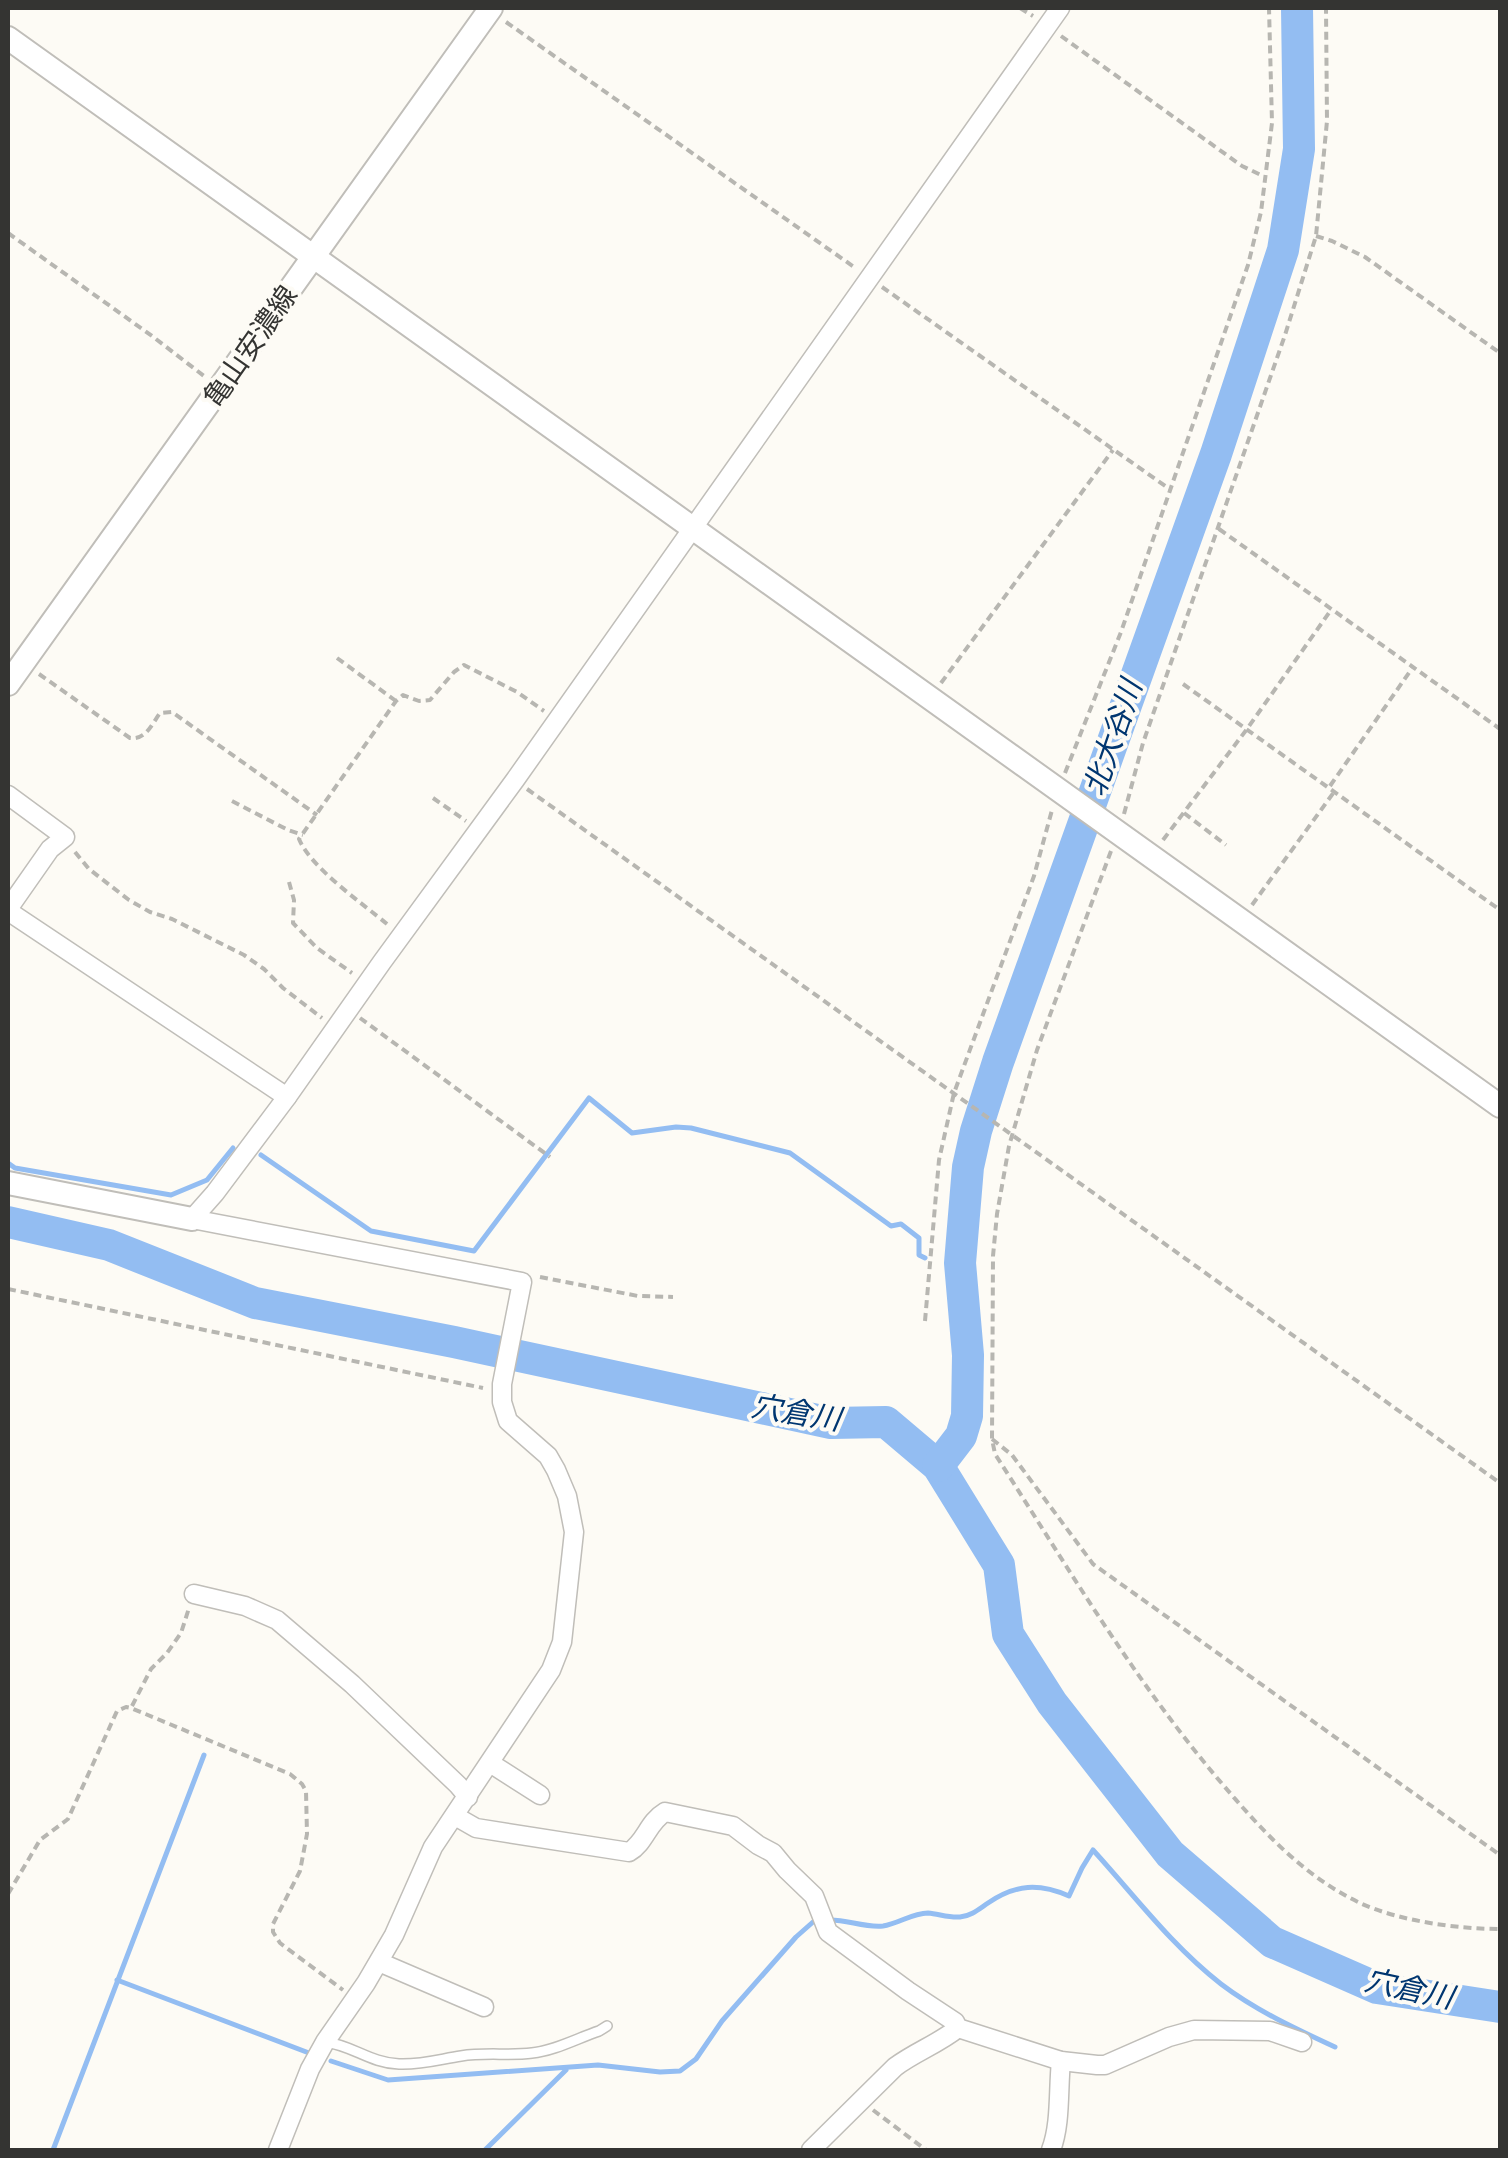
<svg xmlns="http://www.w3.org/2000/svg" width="1508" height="2158" font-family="Roboto,'Noto Sans JP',sans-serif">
	<rect width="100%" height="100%" fill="#fdfbf5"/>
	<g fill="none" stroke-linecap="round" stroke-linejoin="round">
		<g stroke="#93bdf2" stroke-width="5">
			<path d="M 261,1155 L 371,1231 L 474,1251 L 589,1098 L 632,1133 L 676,1127 L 691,1128 L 790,1153 L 891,1226 L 901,1224 L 919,1238 L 919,1255 L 925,1258"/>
			<path d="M 8,1163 L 15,1168 L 171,1195 L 207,1180 L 233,1148"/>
			<path d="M 828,1920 C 846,1919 864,1928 883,1926 C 898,1924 912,1913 928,1913 C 939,1914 949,1918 960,1917 C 971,1916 979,1909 988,1903 C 1016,1884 1039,1883 1069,1896 L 1082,1868 L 1093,1850 C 1134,1895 1172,1946 1221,1984 C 1255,2010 1296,2029 1335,2047"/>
			<path d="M 117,1980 L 309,2053"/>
			<path d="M 331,2061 L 388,2080 L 598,2065 L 660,2072 L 680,2071 L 696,2059 L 722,2021 L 796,1937 L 813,1922"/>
			<path d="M 53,2150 L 204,1755"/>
			<path d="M 485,2150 L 566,2070"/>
		</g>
		<g stroke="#93bdf2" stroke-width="32">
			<path d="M 8,1222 L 109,1245 L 255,1303 L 454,1342 L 831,1423 L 886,1422 L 938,1466 L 999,1565 L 1008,1634 L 1052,1703 L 1170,1854 L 1272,1942 L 1377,1988 L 1500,2007"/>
			<path d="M 938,1466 L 961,1436 L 967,1416 L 968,1355 L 960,1263 L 968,1167 L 976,1131 L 998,1062 L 1216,454 L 1283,250 L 1299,149 L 1297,8"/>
		</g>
		<defs>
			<path id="lane" d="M 325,2042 C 352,2045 370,2063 399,2064 C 421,2065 441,2059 461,2056 C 485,2052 509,2056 532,2053 C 554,2051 578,2038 599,2031 L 607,2026"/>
			<g id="street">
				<path d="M 8,795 L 65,837 L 50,849 L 8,909"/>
				<path d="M 8,911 L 287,1097"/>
				<path d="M 192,1219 L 215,1193 L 287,1097 L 382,962 L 515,780 L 1060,8"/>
				<path d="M 192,1219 L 522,1282 L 502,1384 L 502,1402 L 508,1421 L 548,1456 L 556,1470 L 567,1496 L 574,1532 L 562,1642 L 551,1670 L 433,1847 L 394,1935 L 366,1983 L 325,2042 L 310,2069 L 278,2150"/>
				<path d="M 194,1594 L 245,1606 L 277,1620 L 352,1684 L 458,1785 L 468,1797"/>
				<path d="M 490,1763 L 540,1795"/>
				<path d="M 455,1816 L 476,1828 L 629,1852 C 645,1843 648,1822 665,1812 L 733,1826 L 758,1845 L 773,1853 L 787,1870 L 814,1896 L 828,1932 L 908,1991 L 955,2022 L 958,2028 L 1061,2061 L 1097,2065 L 1105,2065 L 1169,2037 L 1194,2030 L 1270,2031 L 1302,2042"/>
				<path d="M 379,1962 L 484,2007"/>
				<path d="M 811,2150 L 895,2067 C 915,2052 938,2044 958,2028"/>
				<path d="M 1051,2150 C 1061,2124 1058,2090 1061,2061"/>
			</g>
			<g id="secondary">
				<path d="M 8,38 L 1500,1106"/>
				<path d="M 8,684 L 491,8"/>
				<path d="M 8,1183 L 192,1219"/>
			</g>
		</defs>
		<use href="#lane" stroke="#c0beb9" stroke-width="12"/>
		<use href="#street" stroke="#c0beb9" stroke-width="21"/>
		<use href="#secondary" stroke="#c0beb9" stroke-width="26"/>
		<g stroke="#b7b6b1" stroke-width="4" stroke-dasharray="8 5" stroke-linecap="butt">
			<path d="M 1020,8 L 1033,16"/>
			<path d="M 506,22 L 854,267"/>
			<path d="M 1061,36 L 1242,166 L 1263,176"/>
			<path d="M 8,233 L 152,336 L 204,376"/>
			<path d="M 1316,236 L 1332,241 L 1365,257 L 1500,353"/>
			<path d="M 882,287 L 1171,490"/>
			<path d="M 1219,529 L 1500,729"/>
			<path d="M 337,658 L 396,701"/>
			<path d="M 39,674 L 130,738 C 146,740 152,724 160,713 L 172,712 L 317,815"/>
			<path d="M 941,683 L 1113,450"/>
			<path d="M 1183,684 L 1500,910"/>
			<path d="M 1065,773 L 1121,632 L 1248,265 L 1261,212 L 1272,123 L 1269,8"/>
			<path d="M 1330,786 L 1413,667"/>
			<path d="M 527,789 L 1500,1483"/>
			<path d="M 433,798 L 466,821"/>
			<path d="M 232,801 L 288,830 L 303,835"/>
			<path d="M 1184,813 L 1226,845"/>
			<path d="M 1124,814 L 1143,743 L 1285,335 L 1316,236 L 1327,121 L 1326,8"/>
			<path d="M 1163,840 L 1247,729 L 1331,610"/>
			<path d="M 1111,851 L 1037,1050 L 1009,1146 L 997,1214 L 993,1256 L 992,1439 L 995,1454 C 1067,1566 1132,1677 1218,1779 C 1259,1827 1301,1875 1360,1903 C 1399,1921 1457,1929 1500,1929"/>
			<path d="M 75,852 L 89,869 L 129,900 L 150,912 L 172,919 L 244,955 L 264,969 L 283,988 L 322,1018"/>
			<path d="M 289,882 L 294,900 L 293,923 L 317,948 L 352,973"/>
			<path d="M 1252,905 L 1334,792"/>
			<path d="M 387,924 C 362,903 311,868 299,839 L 396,701 L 403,695 L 419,701 L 430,700 L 454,672 L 464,665 L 517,692 L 544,711"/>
			<path d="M 360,1018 L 550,1157"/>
			<path d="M 540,1277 L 638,1296 L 673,1297"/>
			<path d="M 8,1289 L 483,1388"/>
			<path d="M 925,1321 L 939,1160 L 954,1093 L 1034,876 L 1052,810"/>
			<path d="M 992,1439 L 1012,1455 L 1093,1564 L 1500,1855"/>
			<path d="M 132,1706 L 151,1669 L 167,1653 L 181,1633 L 189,1608"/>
			<path d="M 8,1894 L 40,1840 L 68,1819 L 117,1711 L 126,1707 L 131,1708 L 290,1774 L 302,1784 L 306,1791 L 307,1834 L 300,1871 L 273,1924 L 273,1932 L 280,1943 L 343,1990"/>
			<path d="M 873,2110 L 926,2150"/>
		</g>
		<use href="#lane" stroke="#fff" stroke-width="9"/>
		<use href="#street" stroke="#fff" stroke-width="18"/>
		<use href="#secondary" stroke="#fff" stroke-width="22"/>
	</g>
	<g text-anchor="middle" stroke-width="8" stroke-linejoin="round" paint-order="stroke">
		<g font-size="28" fill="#343432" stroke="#fdfbf5">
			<text transform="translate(250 346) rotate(-55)" y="10">亀山安濃線</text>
		</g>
		<g font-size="30" font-style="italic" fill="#003670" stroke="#fdfbf5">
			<text transform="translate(1113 738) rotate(-71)" y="10">北大谷川</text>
			<text transform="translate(796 1413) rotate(9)" y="10">穴倉川</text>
			<text transform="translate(1409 1989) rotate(12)" y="10">穴倉川</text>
		</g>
	</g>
	<rect width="1508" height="2158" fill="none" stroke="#343432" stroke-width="20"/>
</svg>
